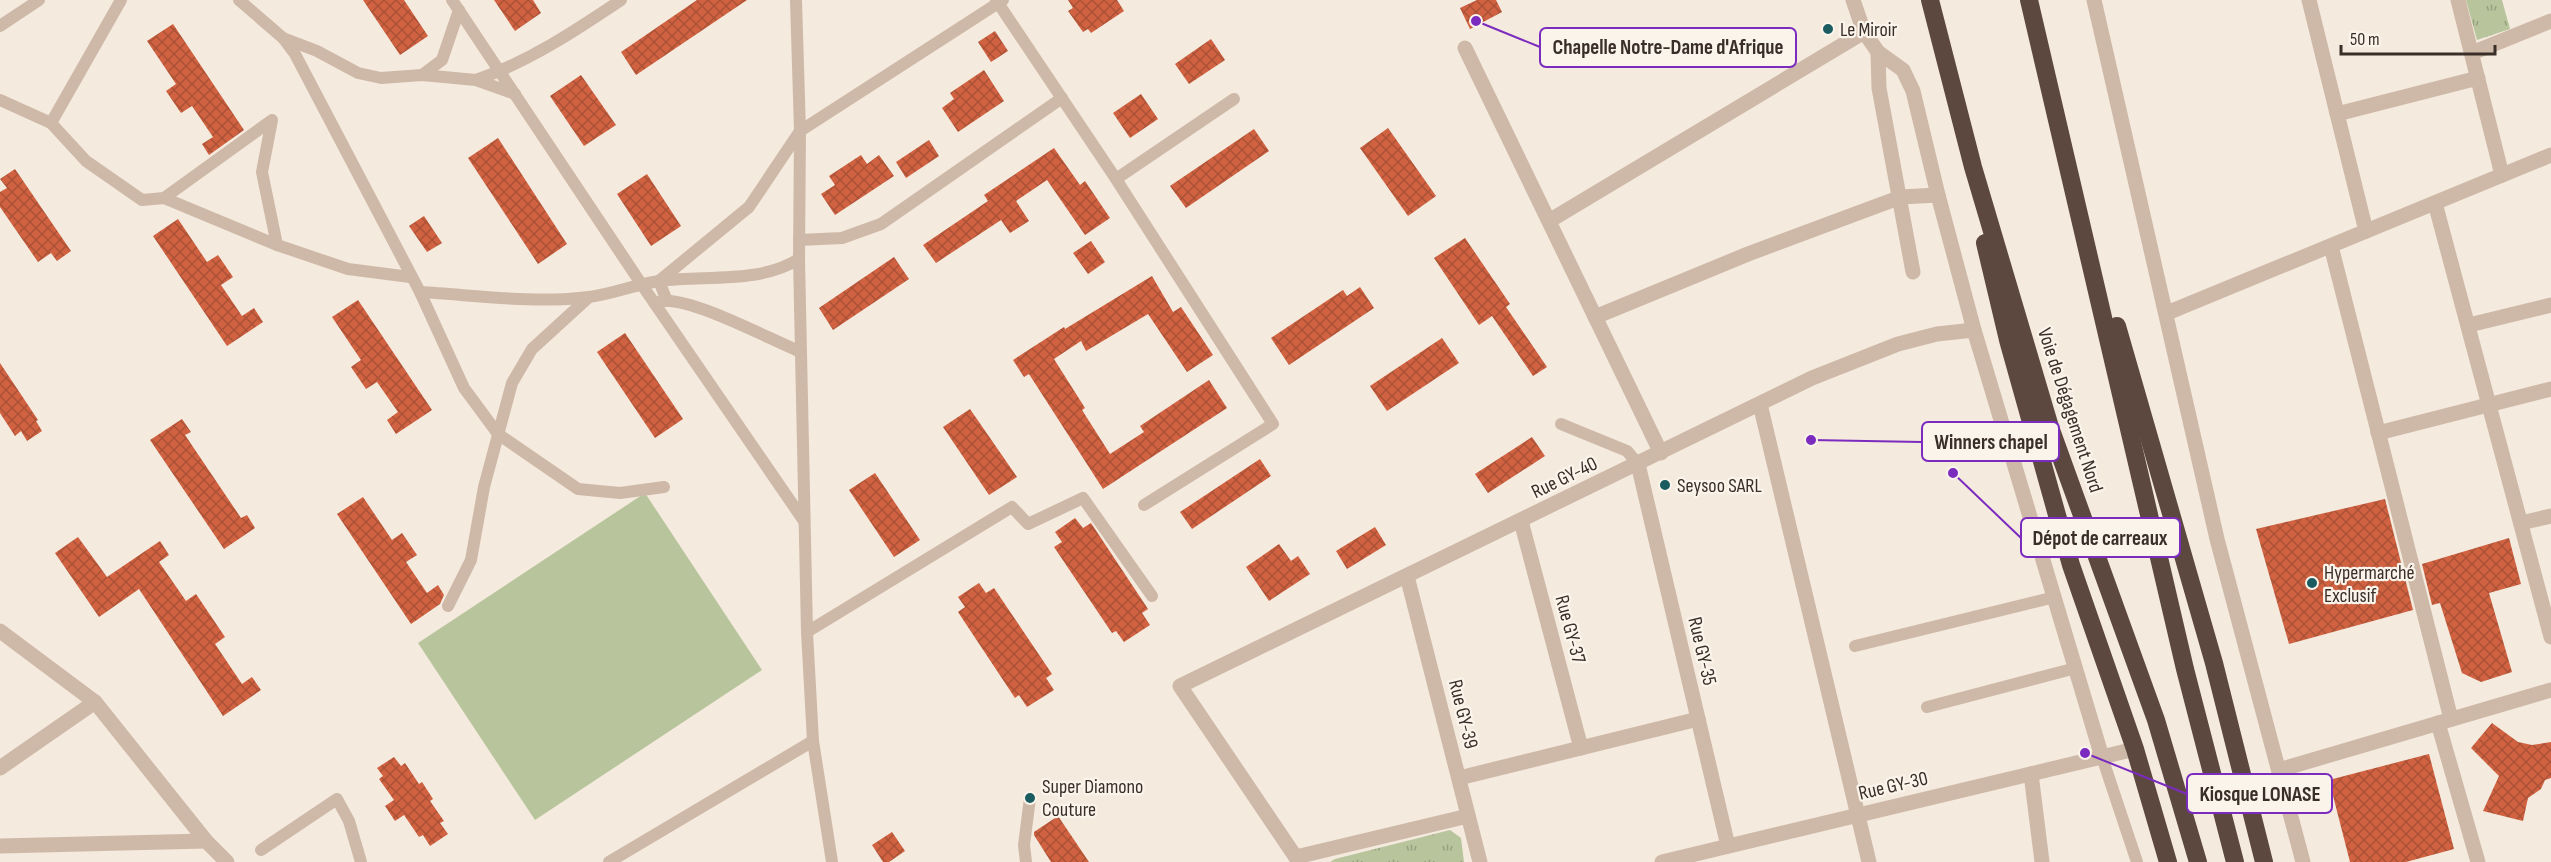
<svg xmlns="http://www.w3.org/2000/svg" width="2551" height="862" font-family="'Sofia Sans Condensed',sans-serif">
	<defs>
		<pattern id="park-tufts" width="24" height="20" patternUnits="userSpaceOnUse" patternTransform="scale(1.5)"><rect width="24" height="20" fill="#b8c59c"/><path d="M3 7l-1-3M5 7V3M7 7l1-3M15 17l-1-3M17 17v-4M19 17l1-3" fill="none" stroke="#97a07f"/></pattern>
		<pattern id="building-cross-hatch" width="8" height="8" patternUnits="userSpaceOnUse" patternTransform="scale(1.5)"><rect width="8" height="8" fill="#d06241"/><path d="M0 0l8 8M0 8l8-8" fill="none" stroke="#aa5136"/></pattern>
	</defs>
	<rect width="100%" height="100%" fill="#f5eade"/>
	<g fill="url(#park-tufts)">
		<path d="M 2466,0 L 2502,0 L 2510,29 L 2477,40 Z"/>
		<path d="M 1450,830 L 1461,838 L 1464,862 L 1330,862 L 1335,859 Z"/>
	</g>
	<path fill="#b8c59c" d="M 645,493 L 762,670 L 535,820 L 418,643 Z"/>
	<g fill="url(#building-cross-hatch)">
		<path d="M 363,0 L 404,0 L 428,36 L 400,55 Z"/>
		<path d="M 494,0 L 533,0 L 541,13 L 515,31 Z"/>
		<path d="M 697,0 L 747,0 L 636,75 L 621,52 Z"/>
		<path d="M 1068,0 L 1117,0 L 1124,11 L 1091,33 L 1088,29 L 1083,32 L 1068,11 L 1073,8 Z"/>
		<path d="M 1477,0 L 1496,0 L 1502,12 L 1470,29 L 1460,8 Z"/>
		<path d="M 173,24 L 244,130 L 209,155 L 202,144 L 213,137 L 192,106 L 181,113 L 166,91 L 176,84 L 147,41 Z"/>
		<path d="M 995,31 L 1008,51 L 991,62 L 978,42 Z"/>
		<path d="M 1211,39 L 1225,60 L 1189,84 L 1175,64 Z"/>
		<path d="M 984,70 L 1004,101 L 958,132 L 942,108 L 954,99 L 950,93 Z"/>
		<path d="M 581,75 L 616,125 L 584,146 L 550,96 Z"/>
		<path d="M 1141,94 L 1158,119 L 1130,138 L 1113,113 Z"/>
		<path d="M 1388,128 L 1436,196 L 1408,216 L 1360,148 Z"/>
		<path d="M 1254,129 L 1269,151 L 1186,208 L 1170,186 Z"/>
		<path d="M 498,138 L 567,244 L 538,264 L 468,158 Z"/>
		<path d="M 929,140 L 939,156 L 906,178 L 896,162 Z"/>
		<path d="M 1054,148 L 1080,185 L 1085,181 L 1110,218 L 1085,235 L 1047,180 L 1016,201 L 1029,221 L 1010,233 L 1001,220 L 936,263 L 923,245 L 988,201 L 984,195 Z"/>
		<path d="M 861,155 L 867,164 L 879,155 L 894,176 L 835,215 L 821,194 L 835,185 L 829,176 Z"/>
		<path d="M 15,169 L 71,251 L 57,261 L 51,253 L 38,262 L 0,207 L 0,192 L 7,188 L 0,179 Z"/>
		<path d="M 647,174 L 681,226 L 651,246 L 617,194 Z"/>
		<path d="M 424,216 L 442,243 L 427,252 L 409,226 Z"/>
		<path d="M 178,219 L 207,262 L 218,255 L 233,277 L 221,285 L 242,316 L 254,308 L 263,322 L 227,346 L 153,236 Z"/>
		<path d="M 1465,238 L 1510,304 L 1506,307 L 1547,367 L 1533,376 L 1492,316 L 1479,325 L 1434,258 Z"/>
		<path d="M 1091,241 L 1105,262 L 1088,274 L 1073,253 Z"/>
		<path d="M 894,257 L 909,279 L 833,330 L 819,308 Z"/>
		<path d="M 1152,276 L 1173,312 L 1181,307 L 1213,355 L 1187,372 L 1148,314 L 1086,351 L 1081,341 L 1054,359 L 1085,408 L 1082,410 L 1110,454 L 1144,432 L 1140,426 L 1209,380 L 1227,408 L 1103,489 L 1029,374 L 1024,377 L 1013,360 L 1064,327 L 1065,329 Z"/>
		<path d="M 1360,287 L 1374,308 L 1289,365 L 1271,338 L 1343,290 L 1347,296 Z"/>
		<path d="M 358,300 L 432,410 L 396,434 L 387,420 L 398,412 L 377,382 L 366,389 L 351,367 L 361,360 L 332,317 Z"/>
		<path d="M 625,333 L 683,419 L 655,438 L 597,352 Z"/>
		<path d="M 1442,338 L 1459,363 L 1387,411 L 1370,386 Z"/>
		<path d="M 0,363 L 38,420 L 36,421 L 42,431 L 27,441 L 21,431 L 15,436 L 0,413 Z"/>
		<path d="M 970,409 L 1017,477 L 989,495 L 943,427 Z"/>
		<path d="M 182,419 L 191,432 L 185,435 L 241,518 L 247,515 L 255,528 L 224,549 L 150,440 Z"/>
		<path d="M 1532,437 L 1545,456 L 1488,493 L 1475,474 Z"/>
		<path d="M 1260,459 L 1271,476 L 1192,529 L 1180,512 Z"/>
		<path d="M 875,473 L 920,540 L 894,557 L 849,490 Z"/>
		<path d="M 363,497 L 392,540 L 402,533 L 417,555 L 406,562 L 427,593 L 438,585 L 444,595 L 440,604 L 411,624 L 337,514 Z"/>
		<path d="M 2385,499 L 2413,610 L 2289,644 L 2256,529 Z"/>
		<path d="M 1075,518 L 1083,528 L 1091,523 L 1148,609 L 1142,613 L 1150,625 L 1124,642 L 1116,631 L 1112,633 L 1054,547 L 1062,542 L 1055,532 Z"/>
		<path d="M 1375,527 L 1386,545 L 1347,569 L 1336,551 Z"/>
		<path d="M 78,537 L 107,577 L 160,541 L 169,555 L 159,562 L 186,601 L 196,594 L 225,637 L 215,644 L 242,684 L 252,677 L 261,690 L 223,716 L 139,589 L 99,617 L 55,553 Z"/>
		<path d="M 2509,538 L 2521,584 L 2489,593 L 2512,672 L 2481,682 L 2462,673 L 2440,603 L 2432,605 L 2422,564 Z"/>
		<path d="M 1279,544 L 1291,561 L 1298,556 L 1310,574 L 1269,601 L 1246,567 Z"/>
		<path d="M 979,583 L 986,593 L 994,588 L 1052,674 L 1046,678 L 1054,690 L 1027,707 L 1019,695 L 1015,698 L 958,612 L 965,607 L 958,597 Z"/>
		<path d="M 2492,723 L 2518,742 L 2532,745 L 2551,742 L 2551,778 L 2545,780 L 2541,789 L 2528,798 L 2523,821 L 2483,811 L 2499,776 L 2471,748 Z"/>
		<path d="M 2429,754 L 2454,849 L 2406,862 L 2350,862 L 2329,780 Z"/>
		<path d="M 394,757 L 401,766 L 405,763 L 419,784 L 422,782 L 433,799 L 430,801 L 444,821 L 440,823 L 448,834 L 430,846 L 423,835 L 419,837 L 404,815 L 395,821 L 385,806 L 394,800 L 379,779 L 383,776 L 377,768 Z"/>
		<path d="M 1058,816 L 1089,862 L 1051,862 L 1034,835 L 1034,832 Z"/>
		<path d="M 892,832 L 905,851 L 889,862 L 883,862 L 872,845 Z"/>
	</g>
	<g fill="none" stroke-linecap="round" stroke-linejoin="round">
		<g stroke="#ceb9a8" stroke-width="12">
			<path d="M 239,0 L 283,38 L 317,51 L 358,73 L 381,78 L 422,75 L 476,80 L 515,94"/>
			<path d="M 452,0 L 642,285 L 804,521"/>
			<path d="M 796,0 L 800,131 L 799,259 L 807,632 L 813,741 L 832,862"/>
			<path d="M 996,0 L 1116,179 L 1273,424 L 1144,505"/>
			<path d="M 0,26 L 39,0"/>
			<path d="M 283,38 L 295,54 L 420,292 L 464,388 L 498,434 L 578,489 L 620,493 L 664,487"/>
			<path d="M 422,75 L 442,60 L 459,10"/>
			<path d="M 476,80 C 528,62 575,31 621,0"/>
			<path d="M 0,100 L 51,123 L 86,161 L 142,200 L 164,198 L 277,245 L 348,269 L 410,277"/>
			<path d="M 51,123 L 121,0"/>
			<path d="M 1116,179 L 1234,99"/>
			<path d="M 164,198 L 272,120 L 262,172 L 277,245"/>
			<path d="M 799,240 L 842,238 L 881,224 L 1062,98"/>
			<path d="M 420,292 C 474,295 535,304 589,297 C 613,294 636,284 660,281 C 706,275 759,284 799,259"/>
			<path d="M 661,301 C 692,297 769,339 801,352"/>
			<path d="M 667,301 L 659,281 L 749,207 L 800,131 L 1003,0"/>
			<path d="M 1561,424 L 1627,451 L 1638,464"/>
			<path d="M 448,606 L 471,560 L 484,487 L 512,383 L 532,349 L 589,297"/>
			<path d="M 807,632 L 1012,507 L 1028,524 L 1083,498 L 1152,596"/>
			<path d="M 1855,646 L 2055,597"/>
			<path d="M 1927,707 L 2076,668"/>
			<path d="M 2102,757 L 2137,862"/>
			<path d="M 261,850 L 337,799 L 349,821 L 361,862"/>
			<path d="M 609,862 L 813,741"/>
			<path d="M 1026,862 L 1024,845 L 1030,798"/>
		</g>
		<g stroke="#ceb9a8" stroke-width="15">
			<path d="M 1853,0 L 1864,32 L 1878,52 L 1903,70 L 1913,91 L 1938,195 L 1974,330 L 2102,757"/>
			<path d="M 2094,0 L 2217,539 L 2303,862"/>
			<path d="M 2309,0 L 2366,231"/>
			<path d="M 2458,0 L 2502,175"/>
			<path d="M 1465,48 L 1661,453"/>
			<path d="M 1878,52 L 1879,88 L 1913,272"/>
			<path d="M 2472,53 L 2551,21"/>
			<path d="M 2337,114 L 2478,78"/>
			<path d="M 2435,203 L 2551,637"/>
			<path d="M 1549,221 L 1864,32"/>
			<path d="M 2331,246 L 2451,719"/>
			<path d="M 2167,313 L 2551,155"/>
			<path d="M 1595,317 L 1748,254 L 1901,197 L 1938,195"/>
			<path d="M 2469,325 L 2551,305"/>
			<path d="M 1760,404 L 1869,862"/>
			<path d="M 2378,433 L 2551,389"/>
			<path d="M 1638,464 L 1728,846"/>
			<path d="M 1521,521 L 1581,748"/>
			<path d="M 2521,523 L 2551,516"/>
			<path d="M 1407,576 L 1480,862"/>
			<path d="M 0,631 L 95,702 L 206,841 L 227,862"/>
			<path d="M 2438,723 L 2478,862"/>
			<path d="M 0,768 L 95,702"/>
			<path d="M 2279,770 L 2551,690"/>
			<path d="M 2031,774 L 2042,862"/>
			<path d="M 1459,778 L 1698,719"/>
			<path d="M 0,846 L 206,841"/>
			<path d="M 1296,857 L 1468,816"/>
			<path d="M 1299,862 L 1180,686 L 1812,378 L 1898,344 L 1937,334 L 1974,330"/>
			<path d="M 1662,862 L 2135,749"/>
		</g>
		<g stroke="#5c483f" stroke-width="18">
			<path d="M 1930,0 L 1973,167 L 2050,427 L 2156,720 L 2198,862"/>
			<path d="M 2029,0 L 2185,669 L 2235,862"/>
			<path d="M 1985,243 L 2008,340 L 2071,565 L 2135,749 L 2168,862"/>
			<path d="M 2117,326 L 2214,663 L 2264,862"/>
		</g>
	</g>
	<g fill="#1a5c60" stroke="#fbf4eb" stroke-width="2">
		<circle cx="1828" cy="29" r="6"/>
		<circle cx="1665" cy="485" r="6"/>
		<circle cx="2312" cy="583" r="6"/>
		<circle cx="1030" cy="798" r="6"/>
	</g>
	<g text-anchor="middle" stroke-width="4.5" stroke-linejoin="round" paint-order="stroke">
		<g font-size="20" fill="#3a2e29" stroke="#fbf4eb" text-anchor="start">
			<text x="1840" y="36">Le Miroir</text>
			<text x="1677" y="492">Seysoo SARL</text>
			<text x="2324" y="579">Hypermarché<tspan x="2324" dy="23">Exclusif</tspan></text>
			<text x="1042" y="793">Super Diamono<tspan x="1042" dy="23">Couture</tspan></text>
		</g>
		<g font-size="20" fill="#3a2e29" stroke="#fbf4eb">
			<text transform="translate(2071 410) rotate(72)" y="7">Voie de Dégagement Nord</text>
			<text transform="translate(1564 477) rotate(-26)" y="7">Rue GY-40</text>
			<text transform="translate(1571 629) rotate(75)" y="7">Rue GY-37</text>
			<text transform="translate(1703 651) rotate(77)" y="7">Rue GY-35</text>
			<text transform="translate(1464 714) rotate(76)" y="7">Rue GY-39</text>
			<text transform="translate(1893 785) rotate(-13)" y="7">Rue GY-30</text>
		</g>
	</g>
	<path fill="none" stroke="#7b2cbf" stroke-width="2" d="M1476 21L1540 47M1811 440L1922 442M1953 473L2021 538M2085 753L2187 794"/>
	<g fill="#7b2cbf" stroke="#fbf4eb" stroke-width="2">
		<circle cx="1476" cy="21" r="6"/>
		<circle cx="1811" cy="440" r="6"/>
		<circle cx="1953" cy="473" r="6"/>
		<circle cx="2085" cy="753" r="6"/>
	</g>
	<g fill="#fbf4eb" stroke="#7b2cbf" stroke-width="2">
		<rect x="1540" y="28" width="256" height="39" rx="6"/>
		<rect x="1922" y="422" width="137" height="39" rx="6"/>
		<rect x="2021" y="518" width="159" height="39" rx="6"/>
		<rect x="2187" y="774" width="145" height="39" rx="6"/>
	</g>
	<g font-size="21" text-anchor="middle" font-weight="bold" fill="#3a2e29">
		<text x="1668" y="54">Chapelle Notre-Dame d'Afrique</text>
		<text x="1991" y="449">Winners chapel</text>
		<text x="2100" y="545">Dépot de carreaux</text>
		<text x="2260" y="801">Kiosque LONASE</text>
	</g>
	<path d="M2341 45v9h154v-9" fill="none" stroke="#3a2e29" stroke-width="3"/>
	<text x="2350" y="45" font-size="18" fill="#3a2e29" stroke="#fbf4eb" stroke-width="4.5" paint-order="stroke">50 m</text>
</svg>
